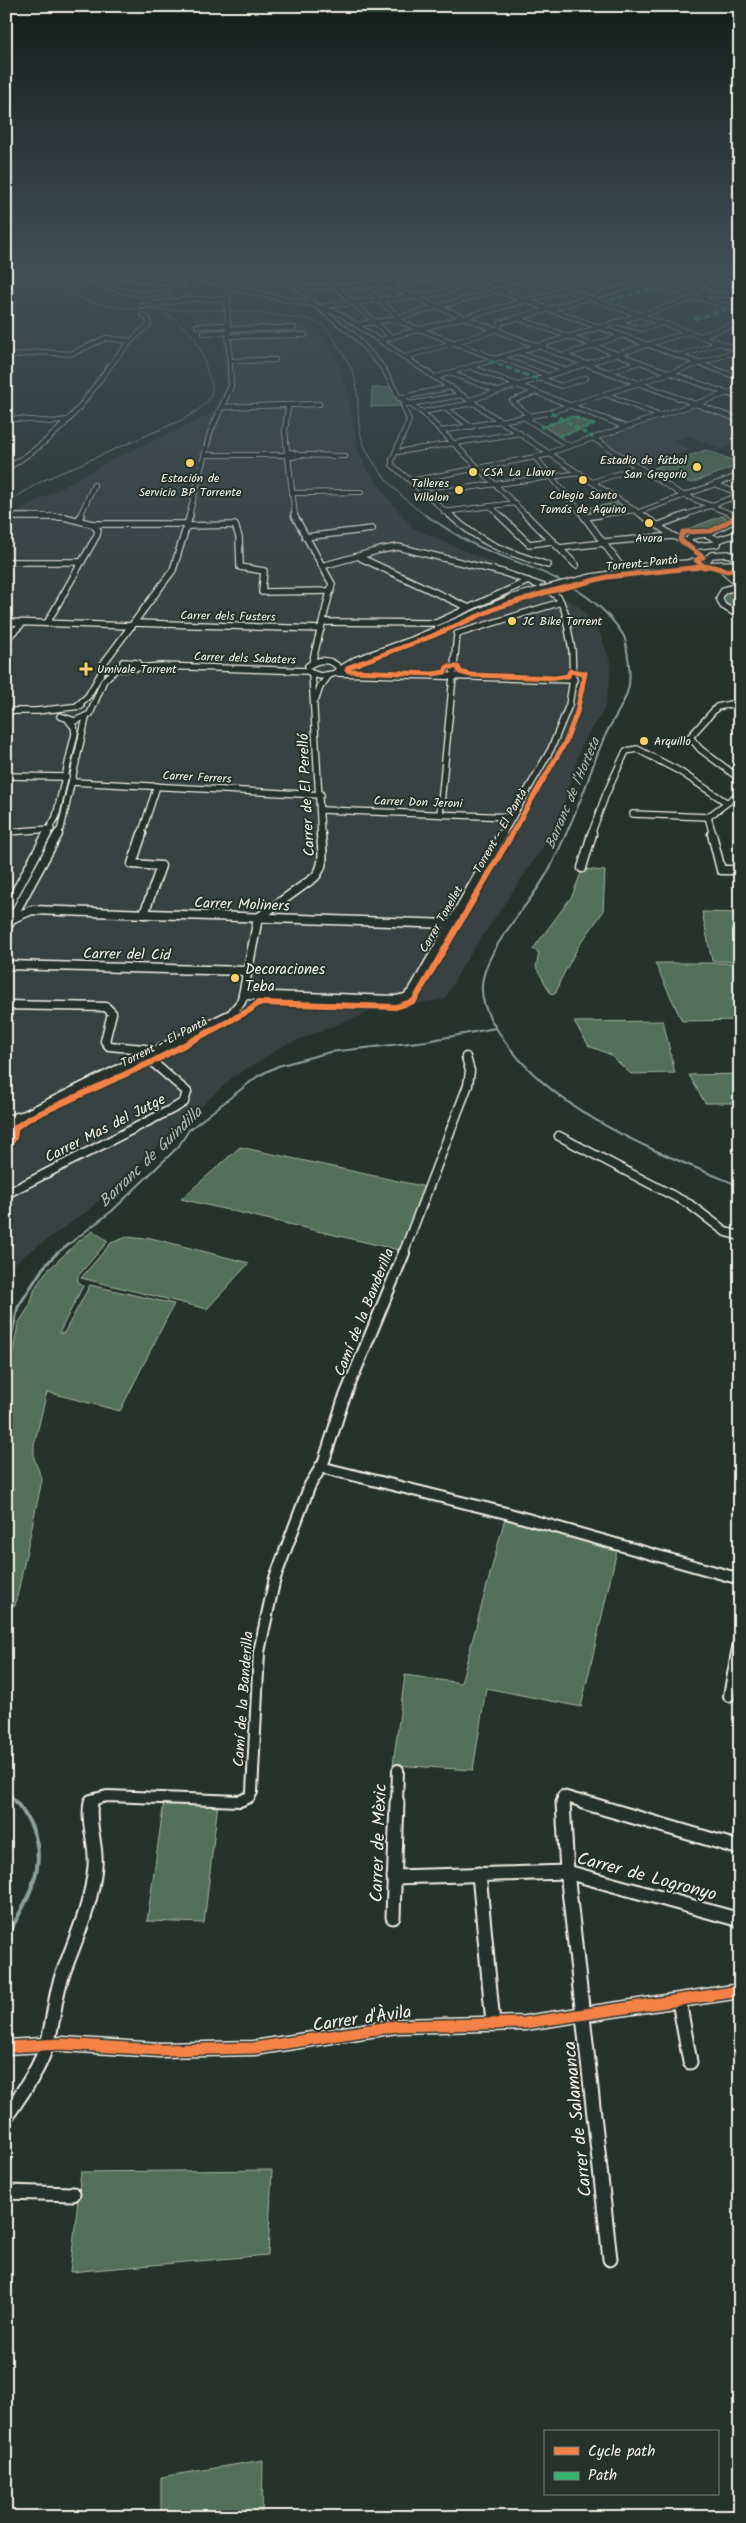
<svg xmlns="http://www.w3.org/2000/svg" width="746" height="2523" font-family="Kalam,sans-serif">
	<rect width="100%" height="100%" fill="#26332d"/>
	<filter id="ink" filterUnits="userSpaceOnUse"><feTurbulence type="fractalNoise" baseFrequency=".02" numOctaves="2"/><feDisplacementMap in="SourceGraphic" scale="10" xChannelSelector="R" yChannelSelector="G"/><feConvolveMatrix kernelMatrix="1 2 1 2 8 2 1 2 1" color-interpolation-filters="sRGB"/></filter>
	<g filter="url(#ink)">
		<g fill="#374242">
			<path d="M 429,280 L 441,291 L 411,296 L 385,284 Z"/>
			<path d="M 190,315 L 285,319 L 311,328 L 326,343 L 339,364 L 350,403 L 358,450 L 364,465 L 395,507 L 413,528 L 547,587 L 581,608 L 601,635 L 611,664 L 609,684 L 604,710 L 582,744 L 557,826 L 463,965 L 445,999 L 374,1010 L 285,1045 L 233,1077 L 86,1212 L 14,1263 L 6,1271 L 6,518 L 111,460 L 211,414 L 225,387 L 222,338 L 208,337 Z"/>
			<path d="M 695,408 L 740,423 L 740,443 L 717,451 L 715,450 L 719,448 L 688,436 L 674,441 L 690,450 L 643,467 L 603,442 L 604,439 Z"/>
		</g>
		<g fill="#52715a" stroke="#a3b1a1">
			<path d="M 391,387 L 401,406 L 371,407 L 372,388 Z"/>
			<path d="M 572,416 L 594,425 L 555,437 L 540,428 Z"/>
			<path d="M 706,450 L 740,463 L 740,465 L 691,483 L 654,468 Z"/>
			<path d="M 623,502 L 635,510 L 588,517 L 580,509 Z"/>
			<path d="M 722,516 L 727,518 L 710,530 L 685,530 Z"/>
			<path d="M 740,588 L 740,614 L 724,605 L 722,599 L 726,591 Z"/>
			<path d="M 580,869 L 605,871 L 603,912 L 578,947 L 560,981 L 556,993 L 551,994 L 536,967 L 539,953 L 533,949 L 572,896 L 581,873 Z"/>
			<path d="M 702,912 L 740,913 L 740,961 L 712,961 Z"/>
			<path d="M 655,963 L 740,963 L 740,1020 L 682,1021 Z"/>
			<path d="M 663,1021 L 675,1073 L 631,1074 L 609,1054 L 589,1046 L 574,1022 Z"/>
			<path d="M 740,1074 L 740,1103 L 705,1103 L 689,1075 Z"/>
			<path d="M 240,1147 L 426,1187 L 403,1251 L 181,1199 Z"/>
			<path d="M 93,1231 L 108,1241 L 78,1276 L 78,1281 L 83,1286 L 59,1333 L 64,1333 L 90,1285 L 174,1304 L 120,1411 L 47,1392 L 34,1445 L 34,1458 L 42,1480 L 15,1606 L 6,1604 L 6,1390 L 18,1324 L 30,1305 L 35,1288 L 46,1272 L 80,1240 Z"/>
			<path d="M 127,1237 L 145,1239 L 147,1237 L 249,1263 L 207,1309 L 81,1278 L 111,1243 Z"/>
			<path d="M 506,1514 L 618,1546 L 581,1707 L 486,1688 L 473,1770 L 393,1765 L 405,1675 L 461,1683 Z"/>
			<path d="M 164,1802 L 218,1803 L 204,1923 L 147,1921 Z"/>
			<path d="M 272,2170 L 268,2255 L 70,2272 L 81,2172 Z"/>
			<path d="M 263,2460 L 262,2517 L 161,2517 L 161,2477 Z"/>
		</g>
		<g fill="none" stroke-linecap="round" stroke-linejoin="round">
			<g stroke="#8da19f" stroke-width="1">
				<path d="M 41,272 C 80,316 149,309 202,310 C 229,310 255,312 281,316 C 293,318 309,318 319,323 C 327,327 331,334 336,342 C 343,354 352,366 355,379 C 360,399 356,420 362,439 C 370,466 404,502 427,516"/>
				<path d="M 6,503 L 42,481 L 184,419 C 193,413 205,407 210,397 C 215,388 210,380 207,371 C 199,339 191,330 163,312"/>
			</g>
			<g stroke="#8da19f" stroke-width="2">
				<path d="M 425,515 C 444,526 463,541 484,549 C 535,570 590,584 622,633 C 626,638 626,645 627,651 C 634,690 627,696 609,728 C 598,748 592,770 584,791 C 575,815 564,839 553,862 C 536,900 492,938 483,978 C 479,996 486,1013 496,1028 C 548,1112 652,1150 740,1186"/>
				<path d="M 56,1254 L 112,1211 L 178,1147 L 189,1130 L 258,1076 L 278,1066 L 330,1052 L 427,1041 L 495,1028"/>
			</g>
			<g stroke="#8da19f" stroke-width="3">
				<path d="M 6,1361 L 18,1307 L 43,1268 L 57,1253"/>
				<path d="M 6,1790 L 17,1803"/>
			</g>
			<path stroke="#8da19f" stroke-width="4" d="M 6,1938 C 33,1890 57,1851 16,1802"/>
			<defs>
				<g id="minor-far4">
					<path d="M 75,272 C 100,286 140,300 169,292"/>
					<path d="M 166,272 L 234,287"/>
					<path d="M 285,272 L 315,305 L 354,335 L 383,368 L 399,397 L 422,412 L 527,516"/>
					<path d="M 329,272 L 335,286 L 392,338"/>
					<path d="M 362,272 L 361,284 L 400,318"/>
					<path d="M 381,272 L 381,283 C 499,334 619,376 740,420"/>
					<path d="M 446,272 L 740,378"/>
					<path d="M 515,272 L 740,350"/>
					<path d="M 613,272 L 740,310"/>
					<path d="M 695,273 L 740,288"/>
					<path d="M 719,275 L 740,277"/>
					<path d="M 544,278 L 564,272"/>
					<path d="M 87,279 L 106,274 L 182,285 L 186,272"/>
					<path d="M 639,281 L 656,272"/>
					<path d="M 232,287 L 251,272"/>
					<path d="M 230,288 L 315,305 L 340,314 L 643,516"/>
					<path d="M 297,288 L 404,283 L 466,272"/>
					<path d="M 675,291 L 696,272"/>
					<path d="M 708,295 L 704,292 L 722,272"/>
					<path d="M 596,296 L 644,282"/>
					<path d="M 142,306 L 191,299 L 228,299"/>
					<path d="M 325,306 L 435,294 L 515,272"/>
					<path d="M 517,318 L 740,398"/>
					<path d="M 393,319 L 496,359"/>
					<path d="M 616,322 L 642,329 L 662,323"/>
					<path d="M 356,325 L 393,319 L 537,280"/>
					<path d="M 197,326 L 229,325"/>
					<path d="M 229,329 L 294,328"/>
					<path d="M 204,333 L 229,332"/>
					<path d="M 229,336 L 305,335"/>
					<path d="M 700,336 L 740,323"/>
					<path d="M 380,340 L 565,290"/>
					<path d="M 593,345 L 621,336"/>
					<path d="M 518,352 L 566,370"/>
					<path d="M 564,355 L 594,346"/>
					<path d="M 678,356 L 720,343"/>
					<path d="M 6,357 L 40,352 L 71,354 L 106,338 L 131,341"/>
					<path d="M 406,357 L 499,329 L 500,323 L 588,298"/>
					<path d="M 500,357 L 548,376"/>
					<path d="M 231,361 L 275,360"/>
					<path d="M 471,367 L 626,427"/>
					<path d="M 609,372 L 640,362"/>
					<path d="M 450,373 L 498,391"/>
					<path d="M 436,377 L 706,295 L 740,295"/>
					<path d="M 540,378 L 561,386 L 586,378"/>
					<path d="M 605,394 L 660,416"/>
					<path d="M 399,398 L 451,387"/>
					<path d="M 470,400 L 688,332"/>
					<path d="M 222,407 L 319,404"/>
					<path d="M 445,408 L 471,427"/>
					<path d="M 422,412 L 474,403"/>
					<path d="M 531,417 L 512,401 L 536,392"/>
					<path d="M 6,418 L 53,422 L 68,420"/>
					<path d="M 525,418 L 569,446"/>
					<path d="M 441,431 L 547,413 L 740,350"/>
					<path d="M 593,438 L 679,493 L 736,516"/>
					<path d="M 287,452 L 285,431 L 288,406"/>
					<path d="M 291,452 L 299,455 L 292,457 L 284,455 Z"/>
					<path d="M 397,452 L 520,433"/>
					<path d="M 549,453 L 740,389"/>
					<path d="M 205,455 L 284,455"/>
					<path d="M 299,455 L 345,456"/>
					<path d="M 288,457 L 295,516"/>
					<path d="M 535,457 L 584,516"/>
					<path d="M 6,469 C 32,453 57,434 77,410 C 101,380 118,349 149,325 L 148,318 L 143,315"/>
					<path d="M 411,481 L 551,454"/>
					<path d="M 593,482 L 638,467"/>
					<path d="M 715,484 L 740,494"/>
					<path d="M 291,493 L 361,492"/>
					<path d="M 427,493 L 580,473"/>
					<path d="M 491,507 L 501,516"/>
					<path d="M 444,512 L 515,503"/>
					<path d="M 639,512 L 740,475"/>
					<path d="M 31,516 L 59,516"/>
					<path d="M 80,516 L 94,485"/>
					<path d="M 189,516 L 210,433 L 231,386 L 227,304 L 230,287"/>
					<path d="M 451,516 L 392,465 L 392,460 L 409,421 L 403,405 L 462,395"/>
					<path d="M 590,516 L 635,510"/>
					<path d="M 682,516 L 740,495"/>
				</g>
				<g id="minor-far3">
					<path d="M 294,515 L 332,584 L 312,663"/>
					<path d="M 450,515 C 482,545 508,552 548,565"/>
					<path d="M 499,515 L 529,544 L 553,541"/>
					<path d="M 526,515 L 576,565"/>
					<path d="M 583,515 L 622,568 L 688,563 L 708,558"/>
					<path d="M 642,515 L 673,536 L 698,546 L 717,544"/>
					<path d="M 733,515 L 740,518"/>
					<path d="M 16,517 L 64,517 L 92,524 L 187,524"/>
					<path d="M 585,517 L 599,515"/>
					<path d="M 79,519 L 81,515"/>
					<path d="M 659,525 L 686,515"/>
					<path d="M 187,526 L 235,525 L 239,537 L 240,567 L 264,571 L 262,592 L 331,591"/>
					<path d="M 707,534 L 740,517"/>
					<path d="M 305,537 L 372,529"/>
					<path d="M 718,540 L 740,533"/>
					<path d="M 688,541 L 691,536 L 706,534 L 718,540"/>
					<path d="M 603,542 L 673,536"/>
					<path d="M 559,548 L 604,543"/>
					<path d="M 361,558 L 469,608"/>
					<path d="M 708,560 L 711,555 L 728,554 L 739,559"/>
					<path d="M 6,562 L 81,562"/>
					<path d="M 695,565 L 737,564 L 739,559"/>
					<path d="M 322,566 L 380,550 L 398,547 L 505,573 L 544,587 L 559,598 L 565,612 L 572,650 L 573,679 L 569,705 L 551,749 L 502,835"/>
					<path d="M 592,577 L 630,571"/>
					<path d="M 740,586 L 724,590 L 719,598 L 723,606 L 740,616"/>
					<path d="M 6,622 L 132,626"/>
					<path d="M 323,622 L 436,623 L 528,581"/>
					<path d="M 47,623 L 97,535 L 98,530 L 92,524"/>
					<path d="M 134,623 L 321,629"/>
					<path d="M 6,644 L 11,634 L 23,623"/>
					<path d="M 123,662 L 138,663"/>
					<path d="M 308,666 C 318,659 331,658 339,668"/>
					<path d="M 122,669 L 161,666 L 308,671"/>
					<path d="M 309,672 L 320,676 L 333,674 L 355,660 L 412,640 L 511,598 L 540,590"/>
					<path d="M 336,673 L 574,680"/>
					<path d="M 312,674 L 321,835"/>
					<path d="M 316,699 L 320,687 L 329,675"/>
					<path d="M 740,702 L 717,707 L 690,737 L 700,749 L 740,779"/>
					<path d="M 77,706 L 88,696 L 104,668 L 103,664 L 173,570 L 190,515"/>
					<path d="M 6,711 L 36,711 L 81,706"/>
					<path d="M 60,716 L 75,721 L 90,714 L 104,680 L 115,670"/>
					<path d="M 6,776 L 66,777"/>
					<path d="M 73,782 L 321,795"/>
					<path d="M 322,810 L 512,817"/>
					<path d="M 440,814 L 457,634 L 561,602"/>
					<path d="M 633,814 L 708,817"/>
					<path d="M 6,832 L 51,829"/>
					<path d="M 46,835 L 56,817 L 75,733 L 74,727 L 69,721"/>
					<path d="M 57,835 L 61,828 L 86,718"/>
					<path d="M 141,835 L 157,786"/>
					<path d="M 591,835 L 606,794 L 626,751 L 637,749 L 679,771 L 726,802"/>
					<path d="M 713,835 L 708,817 L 740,793"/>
				</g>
				<g id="minor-far2">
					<path d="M 142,834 L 132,864 L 161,866 L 144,914"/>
					<path d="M 712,834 L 721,870 L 740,870"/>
					<path d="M 582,868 L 592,834"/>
					<path d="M 6,910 L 47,834"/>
					<path d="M 11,919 L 32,910 L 451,924"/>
					<path d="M 6,929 L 58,834"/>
					<path d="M 6,965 L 247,971"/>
					<path d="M 243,995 L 396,1000 L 406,998 L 413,991 L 502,834"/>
					<path d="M 6,1005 L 106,1007 L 112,1013 L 105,1041 L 109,1046 L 145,1049 L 150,1060 L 187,1092 L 184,1102 L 176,1107 L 6,1194"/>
					<path d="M 6,1120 L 25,1115 L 231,1014 L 241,1002 L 243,995 L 258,918 L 315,877 C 326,864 322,850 321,834"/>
					<path d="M 6,1132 L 21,1118"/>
					<path d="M 559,1136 L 689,1204 L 726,1232 L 740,1236"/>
					<path d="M 403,1254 L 468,1085 L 470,1071 L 466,1057"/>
				</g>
				<g id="minor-far1">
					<path d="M 320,1467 L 506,1513 L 740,1579"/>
					<path d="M 729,1696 L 740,1637"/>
					<path d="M 90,1803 L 91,1800 L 107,1796 L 240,1801 L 249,1797 L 252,1792 L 259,1652 L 275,1578 L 310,1485 L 323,1464 L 343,1401 L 404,1253"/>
					<path d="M 397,1803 L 398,1770"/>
					<path d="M 563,1803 L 563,1796 L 587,1803"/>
				</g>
				<g id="minor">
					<path d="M 563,1802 L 567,1872 L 610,2259"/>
					<path d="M 583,1802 L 740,1848"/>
					<path d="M 479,1874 L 493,2023"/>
					<path d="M 394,1877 L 567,1872 L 740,1920"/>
					<path d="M 393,1917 L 397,1802"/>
					<path d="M 679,2001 L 690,2062"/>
					<path d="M 6,2047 L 62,2044 L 160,2050 L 254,2048 L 396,2026 L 525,2023 L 740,1991"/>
					<path d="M 6,2117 C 21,2094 39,2071 47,2044 C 54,2022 54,1998 62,1976 C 75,1940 92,1905 95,1866 C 97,1845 87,1823 91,1802"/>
					<path d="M 6,2192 L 73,2194"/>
				</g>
				<path id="major" d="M 720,566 L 740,583"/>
			</defs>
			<use href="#minor-far4" stroke="#f4f1e8" stroke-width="6"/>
			<use href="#minor-far3" stroke="#f4f1e8" stroke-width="8"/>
			<use href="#minor-far2" stroke="#f4f1e8" stroke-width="11"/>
			<use href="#minor-far1" stroke="#f4f1e8" stroke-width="14"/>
			<use href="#minor" stroke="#f4f1e8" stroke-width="17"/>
			<use href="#major" stroke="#f4f1e8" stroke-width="10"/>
			<use href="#minor-far4" stroke="#26332d" stroke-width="4.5"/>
			<use href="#minor-far3" stroke="#26332d" stroke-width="5.5"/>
			<use href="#minor-far2" stroke="#26332d" stroke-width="8"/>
			<use href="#minor-far1" stroke="#26332d" stroke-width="10"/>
			<use href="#minor" stroke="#26332d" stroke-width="13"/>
			<use href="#major" stroke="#26332d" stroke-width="8"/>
			<defs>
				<path id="minor-bridge" d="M 540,590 L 592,577"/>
			</defs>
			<use href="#minor-bridge" stroke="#f4f1e8" stroke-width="8" stroke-linecap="butt"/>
			<use href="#minor-bridge" stroke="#26332d" stroke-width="5.5"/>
			<g stroke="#33b770" stroke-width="3" stroke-dasharray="6 3" stroke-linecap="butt">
				<path d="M 610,300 L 660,287"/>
				<path d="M 694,319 L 727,309"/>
				<path d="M 489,361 L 537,379"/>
				<path d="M 551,412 L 593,438"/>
				<path d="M 540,428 L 572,416 L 594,425 L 555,437"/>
			</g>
			<defs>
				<path id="cycleway-far3" d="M 734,516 L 740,515"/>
				<g id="cycleway-far2">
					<path d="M 705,567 L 696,560 L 703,557 L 680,540 L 683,532 L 711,531 L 740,515"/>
					<path d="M 511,835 L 566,741 L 577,712 L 585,673 L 570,671 L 568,676 L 555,678 L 471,675 L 460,672 L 458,667 L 447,667 L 445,672 L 433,674 L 349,671 L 347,670 L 349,667 L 430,637 L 499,607 L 544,593 L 607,577 L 710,566 L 728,571 L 740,566"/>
				</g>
				<path id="cycleway-far1" d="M 6,1149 L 14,1138 L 16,1127 L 30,1118 L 152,1062 L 250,1010 L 258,1003 L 396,1007 L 414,1001 L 512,834"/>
				<path id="cycleway" d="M 6,2047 L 62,2044 L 160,2050 L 254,2048 L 396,2026 L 525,2023 L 740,1991"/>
			</defs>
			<use href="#cycleway-far3" stroke="#26332d" stroke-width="5.5"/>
			<use href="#cycleway-far2" stroke="#26332d" stroke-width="7"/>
			<use href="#cycleway-far1" stroke="#26332d" stroke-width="9"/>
			<use href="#cycleway" stroke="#26332d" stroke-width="14"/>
			<use href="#cycleway-far3" stroke="#f48246" stroke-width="4"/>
			<use href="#cycleway-far2" stroke="#f48246" stroke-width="5"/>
			<use href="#cycleway-far1" stroke="#f48246" stroke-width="6"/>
			<use href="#cycleway" stroke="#f48246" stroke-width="11"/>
		</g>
	</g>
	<linearGradient id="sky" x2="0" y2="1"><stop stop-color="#151c19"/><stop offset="0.43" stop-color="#415057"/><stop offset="1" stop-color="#415057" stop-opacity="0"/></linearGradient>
	<rect width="746" height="626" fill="url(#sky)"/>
	<g fill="#ffd166" stroke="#26332d" stroke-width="2">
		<circle cx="190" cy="463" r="5"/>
		<circle cx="697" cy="467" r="5"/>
		<circle cx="473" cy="472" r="5"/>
		<circle cx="583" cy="480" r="5"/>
		<circle cx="459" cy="490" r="5"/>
		<circle cx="649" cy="523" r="5"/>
		<circle cx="512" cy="621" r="5"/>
		<path d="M83.5 661.5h5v5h5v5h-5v5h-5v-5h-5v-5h5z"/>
		<circle cx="644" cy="741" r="5"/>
		<circle cx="235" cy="978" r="5"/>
	</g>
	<g text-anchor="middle" stroke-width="4" stroke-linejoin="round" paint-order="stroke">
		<g font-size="12" fill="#f4f1e8" stroke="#26332d" text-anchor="start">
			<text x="687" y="464" text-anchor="end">Estadio de fútbol<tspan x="687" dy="14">San Gregorio</tspan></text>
			<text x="483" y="476">CSA La Llavor</text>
			<text x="190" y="482" text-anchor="middle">Estación de<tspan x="190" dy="14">Servicio BP Torrente</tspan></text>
			<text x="449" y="487" text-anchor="end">Talleres<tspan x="449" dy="14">Villalon</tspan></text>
			<text x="583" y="499" text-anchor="middle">Colegio Santo<tspan x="583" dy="14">Tomás de Aquino</tspan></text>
			<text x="649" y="542" text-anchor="middle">Avora</text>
			<text x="522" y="625">JC Bike Torrent</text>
			<text x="97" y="673">Umivale Torrent</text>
			<text x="654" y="745">Arquillo</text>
		</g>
		<g font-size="12" fill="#f4f1e8" stroke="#26332d">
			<text transform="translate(642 563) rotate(-6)" y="4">Torrent_Pantà</text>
			<text transform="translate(228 616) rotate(1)" y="4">Carrer dels Fusters</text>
			<text transform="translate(245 658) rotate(2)" y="4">Carrer dels Sabaters</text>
			<text transform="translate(197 777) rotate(3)" y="4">Carrer Ferrers</text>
			<text transform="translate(418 802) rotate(2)" y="4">Carrer Don Jeroni</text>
			<text transform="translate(500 831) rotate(-60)" y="4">Torrent - El Pantà</text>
			<text transform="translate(441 919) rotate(-60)" y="4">Carrer Tonellet</text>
			<text transform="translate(164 1042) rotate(-27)" y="4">Torrent - El Pantà</text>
		</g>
		<g font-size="14" font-style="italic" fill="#afbcb7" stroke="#26332d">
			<text transform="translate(572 793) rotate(-67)" y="5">Barranc de l'Horteta</text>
		</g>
		<g font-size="15" fill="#f4f1e8" stroke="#26332d">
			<text transform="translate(306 795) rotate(-93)" y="5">Carrer de El Perelló</text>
			<text transform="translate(242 904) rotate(2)" y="5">Carrer Moliners</text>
			<text transform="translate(127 954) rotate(1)" y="5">Carrer del Cid</text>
			<text transform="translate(105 1128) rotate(-27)" y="5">Carrer Mas del Jutge</text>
			<text transform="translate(364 1312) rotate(-68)" y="5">Camí de la Banderilla</text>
			<text transform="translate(243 1699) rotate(-86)" y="5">Camí de la Banderilla</text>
		</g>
		<g font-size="15" fill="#f4f1e8" stroke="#26332d" text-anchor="start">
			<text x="245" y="974">Decoraciones<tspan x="245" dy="17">Teba</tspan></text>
		</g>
		<g font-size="16" font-style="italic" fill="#afbcb7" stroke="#26332d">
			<text transform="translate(150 1156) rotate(-44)" y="6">Barranc de Guindilla</text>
		</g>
		<g font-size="18" fill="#f4f1e8" stroke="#26332d">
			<text transform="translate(378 1843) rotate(-88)" y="6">Carrer de Mèxic</text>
			<text transform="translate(647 1876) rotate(15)" y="6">Carrer de Logronyo</text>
			<text transform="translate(362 2018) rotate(-8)" y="6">Carrer d'Àvila</text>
			<text transform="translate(577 2119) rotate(-96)" y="6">Carrer de Salamanca</text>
		</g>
	</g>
	<rect width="746" height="2523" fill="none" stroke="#26332d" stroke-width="25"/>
	<rect x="12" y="12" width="721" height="2498" fill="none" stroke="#f4f1e8" stroke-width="2" filter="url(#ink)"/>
	<rect x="544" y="2430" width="175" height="65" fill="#26332d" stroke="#787f78"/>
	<rect x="554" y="2447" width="25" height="8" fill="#f48246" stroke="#787f78"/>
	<text x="588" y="2456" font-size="15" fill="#f4f1e8">Cycle path</text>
	<rect x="554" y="2472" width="25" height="8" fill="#33b770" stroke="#787f78"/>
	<text x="588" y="2480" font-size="15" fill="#f4f1e8">Path</text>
</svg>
